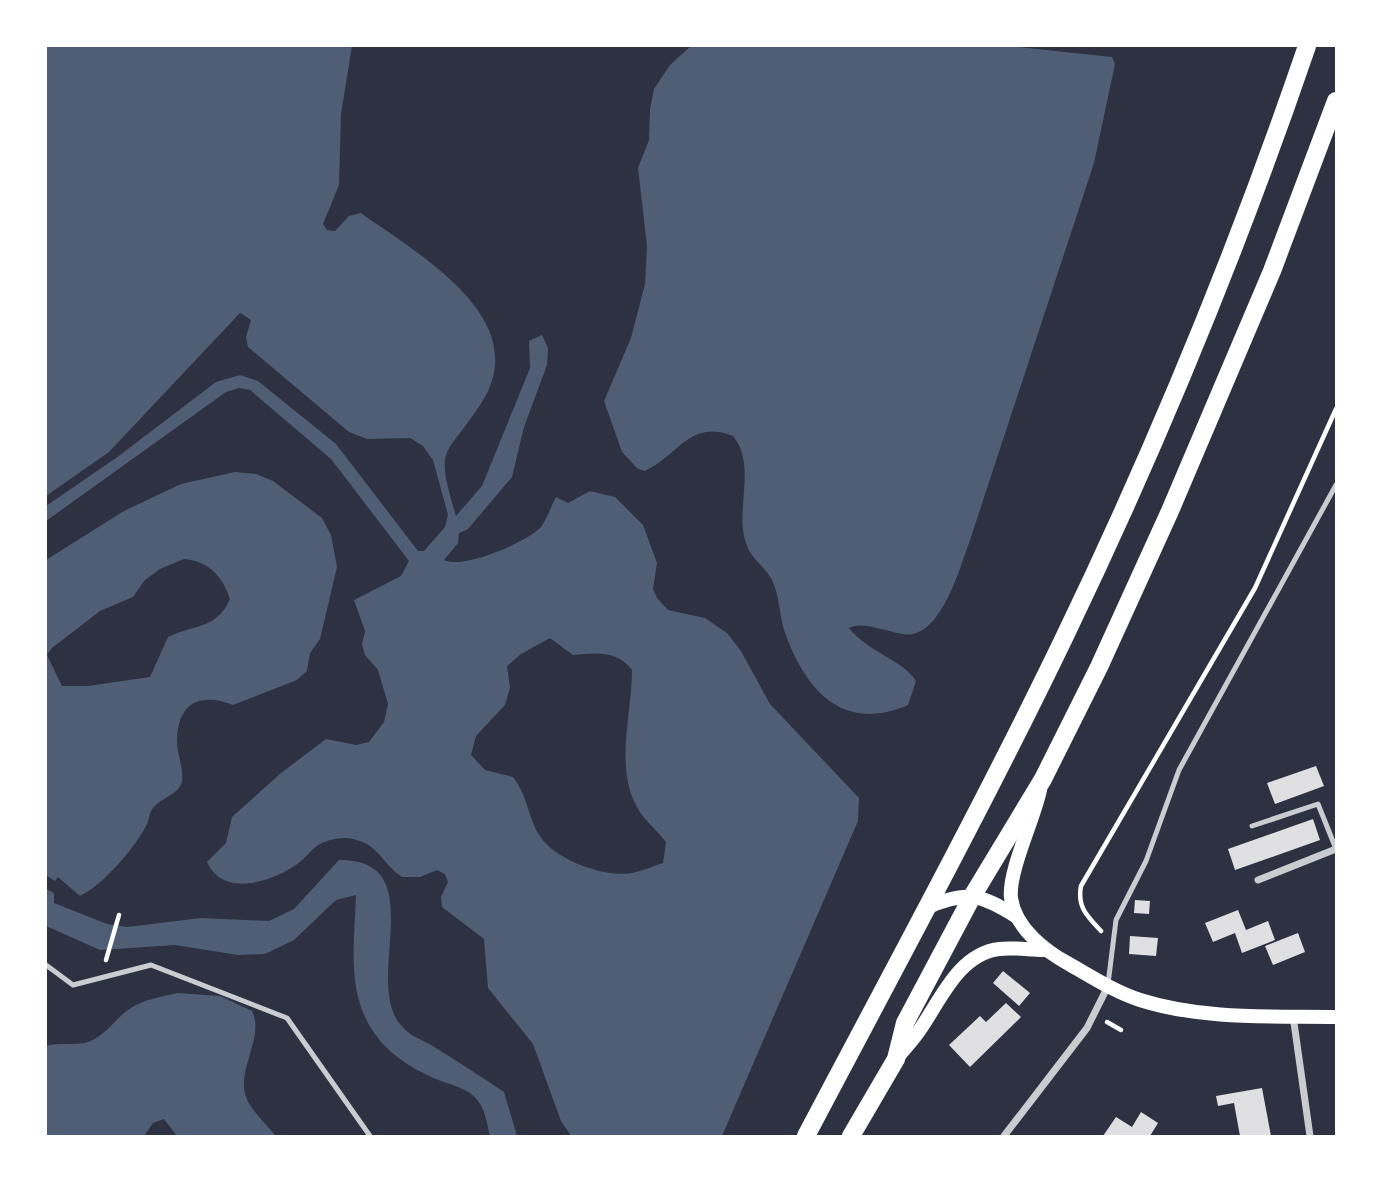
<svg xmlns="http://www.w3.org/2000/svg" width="1382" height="1182" font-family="'Archivo Narrow',sans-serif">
	<rect width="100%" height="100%" fill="#2d3142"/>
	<g fill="#4f5d75" fill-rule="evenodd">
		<path d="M 46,46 L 352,46 L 341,114 L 339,185 L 323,224 L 327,230 L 335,231 L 349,216 L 361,213 C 416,253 535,318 482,402 C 445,460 434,442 456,516 L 482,486 L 530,368 L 529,341 L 542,335 L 548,348 L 547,365 L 524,427 L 512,477 L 468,529 L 459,533 L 458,543 L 444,560 C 463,570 527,542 541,527 C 547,519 551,506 556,497 L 568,503 L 590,491 L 615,497 L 643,525 L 657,563 L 653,589 L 657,598 L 668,610 L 705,618 L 727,633 L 741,651 L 770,704 L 859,798 L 858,821 L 722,1136 L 571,1136 L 561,1121 L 533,1044 L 488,988 L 484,939 L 442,907 L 441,897 L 448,882 L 445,874 L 437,870 L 420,877 L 402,877 C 380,862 378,841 346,838 C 338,838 327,840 320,844 C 311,849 305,859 296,865 C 271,882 223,898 207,862 L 226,843 L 232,817 L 281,773 L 326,739 L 356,745 L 369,742 L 384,722 L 388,704 L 378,670 L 365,655 L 362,644 L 365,631 L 354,600 L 401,576 L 409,561 L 331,459 L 250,390 L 239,388 L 226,392 L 46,521 L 46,506 L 116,458 L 216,382 L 240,375 L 258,381 L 336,444 L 418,551 L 424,551 L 445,527 L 448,515 L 433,460 L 423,446 L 410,438 L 367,439 L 349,432 L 248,347 L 246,337 L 251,320 L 240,313 L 109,452 L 46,496 ZM 550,638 L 573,655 C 595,653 617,650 632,670 C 632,715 614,768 638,809 C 645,821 658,831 666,842 L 663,863 C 653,866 643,871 632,873 C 605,878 555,860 540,836 C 528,819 529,798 513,777 L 485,770 L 471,755 L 476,736 L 505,705 L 510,688 L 507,666 L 521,654 Z"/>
		<path d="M 691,46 L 1010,46 L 1112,57 L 1115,64 L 1094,163 L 970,540 C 960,567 944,627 913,634 C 904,636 895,632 886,630 C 875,628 860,622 849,628 C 869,653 902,659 916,681 L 908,705 C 843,733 806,691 785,633 C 779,616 780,597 772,580 C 766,568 752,559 747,546 C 733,512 758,467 733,436 C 690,419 679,455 645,471 L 638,469 L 622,452 L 604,401 L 631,338 L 645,284 L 647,246 L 638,168 L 649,140 L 650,109 L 654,89 L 670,65 Z"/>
		<path d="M 235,472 L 256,474 L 273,481 L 322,518 L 331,535 L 337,567 L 320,639 L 310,653 L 307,671 L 297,680 L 233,705 C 202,693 179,701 177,738 C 176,752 184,768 182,781 C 180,795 158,798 151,811 C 149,815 149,821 146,826 C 134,849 102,886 80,896 L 58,877 L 55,881 L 47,876 L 46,560 L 124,511 L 181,484 ZM 184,559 C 209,561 223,577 230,599 C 217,629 195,624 168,637 L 150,677 L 88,686 L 62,686 L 47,655 L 52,648 L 100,611 L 133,597 L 145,580 L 160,569 Z"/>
		<path d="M 339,860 C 433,859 363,979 400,1024 C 408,1035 420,1039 431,1045 C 456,1060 480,1076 504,1092 L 517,1136 L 490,1136 C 487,1125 486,1111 478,1101 C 470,1089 454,1086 441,1081 C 401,1065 369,1041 358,997 C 350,965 355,928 356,895 L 336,900 L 294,940 L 265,954 L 238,955 L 175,945 L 100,950 L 46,926 L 46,889 L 54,893 L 54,903 L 107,924 L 127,927 L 201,918 L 269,921 L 294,909 Z"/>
		<path d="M 177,993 L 220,996 L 252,1011 C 265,1038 236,1069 246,1097 C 251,1110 267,1125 276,1136 L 177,1136 L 164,1119 L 153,1123 L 144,1136 L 46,1136 L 46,1046 C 60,1042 75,1046 88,1042 C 106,1036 116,1017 131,1008 C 145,999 161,997 177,993 Z"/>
	</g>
	<g fill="#e0e0e3">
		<path d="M 1316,766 L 1324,786 L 1275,804 L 1267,783 Z"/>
		<path d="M 1313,819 L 1320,840 L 1235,870 L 1228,849 Z"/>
		<path d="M 1135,900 L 1150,901 L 1149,914 L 1134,913 Z"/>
		<path d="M 1238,910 L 1246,930 L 1268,921 L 1275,940 L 1242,953 L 1235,933 L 1213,942 L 1205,923 Z"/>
		<path d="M 1298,933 L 1305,952 L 1273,965 L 1265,946 Z"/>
		<path d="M 1130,936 L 1158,938 L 1156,956 L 1129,954 Z"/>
		<path d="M 1003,971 L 1030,993 L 1019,1006 L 993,983 Z"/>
		<path d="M 1006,1003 L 1021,1017 L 970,1067 L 949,1045 L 980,1016 L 986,1022 Z"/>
		<path d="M 1262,1088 L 1271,1136 L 1240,1136 L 1234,1103 L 1218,1106 L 1216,1096 Z"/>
		<path d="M 1141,1112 L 1158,1123 L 1150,1136 L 1103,1136 L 1116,1117 L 1132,1127 Z"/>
	</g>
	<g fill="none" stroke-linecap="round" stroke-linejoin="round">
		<g stroke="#fff" stroke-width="4.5">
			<path d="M 1101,931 C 1087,916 1077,907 1081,886 L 1255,588 L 1336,409"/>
			<path d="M 106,960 L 119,915"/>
			<path d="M 1107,1022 L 1121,1030"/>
		</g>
		<g stroke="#caccd0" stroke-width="5">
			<path d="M 1252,826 L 1318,804 L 1336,849"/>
			<path d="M 46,965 L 73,985 L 151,965 L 287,1018 L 370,1136"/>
			<path d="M 1108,984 L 1116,920 L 1146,861 L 1179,770 L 1336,485"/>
		</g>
		<g stroke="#caccd0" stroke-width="7">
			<path d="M 1258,880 L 1336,849"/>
			<path d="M 1293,1016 L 1310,1136"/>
			<path d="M 1004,1136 L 1087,1028 L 1108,986"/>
		</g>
		<g stroke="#fff" stroke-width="14">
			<path d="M 1040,790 C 1034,819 1008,872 1011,898 C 1015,928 1045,951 1069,964 C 1092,977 1115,992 1140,1000 C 1203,1020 1271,1016 1336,1017"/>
			<path d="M 926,908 C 966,890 981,894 1017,917"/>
			<path d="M 897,1058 C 905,1048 914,1039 921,1028 C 941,999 959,954 999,949 C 1013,947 1030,950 1043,950"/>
		</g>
		<g stroke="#fff" stroke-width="18">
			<path d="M 806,1136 C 893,971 983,806 1064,638 C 1157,445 1238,248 1307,46"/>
			<path d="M 851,1136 L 896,1059 L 905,1023 L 973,895 L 1043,779 L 1099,667 L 1170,511 L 1272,271 L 1336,101"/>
		</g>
	</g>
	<rect width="1382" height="1182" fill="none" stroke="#ffffff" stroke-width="94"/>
</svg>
